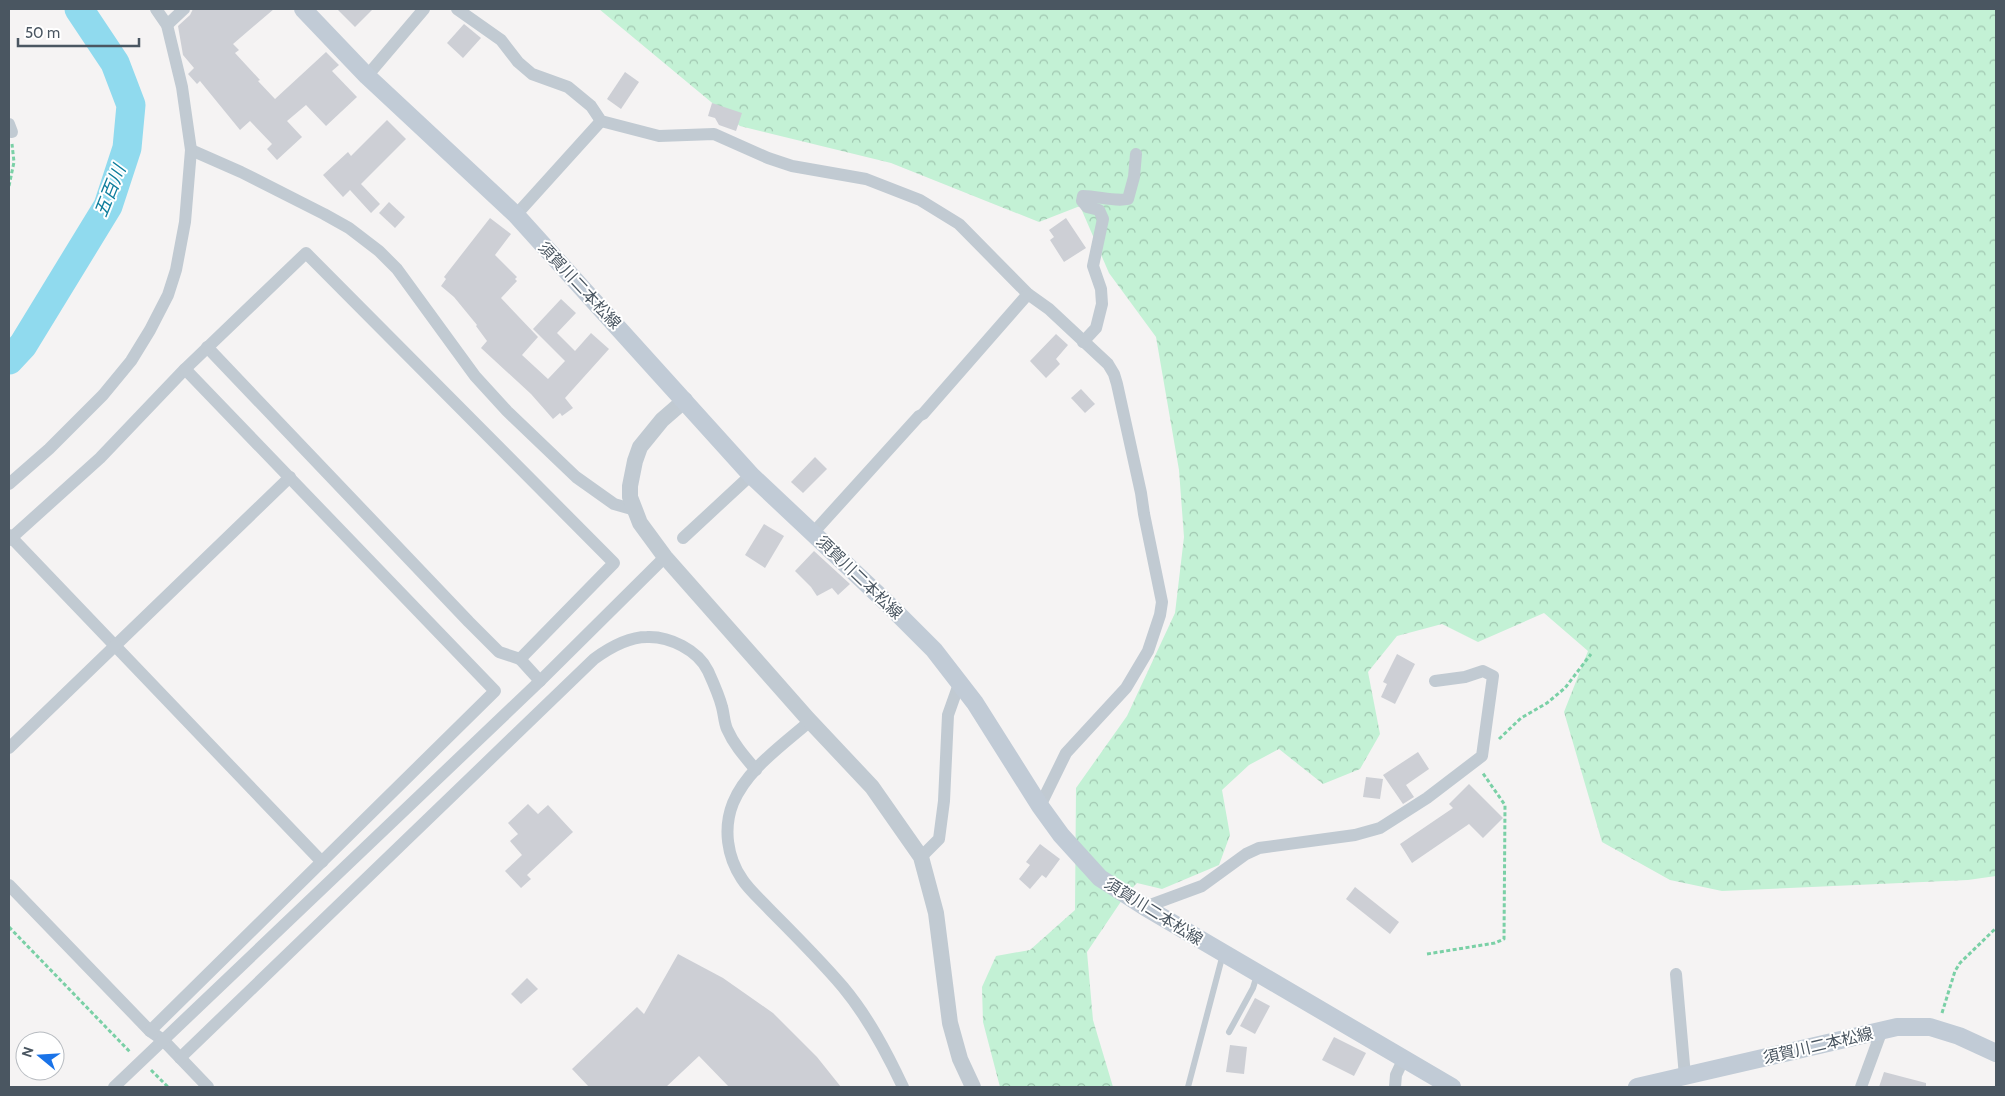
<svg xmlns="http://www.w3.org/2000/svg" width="2005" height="1096" font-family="Cabin,'Noto Sans JP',sans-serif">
	<defs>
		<pattern id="forest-crowns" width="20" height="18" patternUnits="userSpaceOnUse" patternTransform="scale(1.25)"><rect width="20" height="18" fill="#c3f1d5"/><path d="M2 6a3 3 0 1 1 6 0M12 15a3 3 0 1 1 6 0" fill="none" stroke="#a0c6b0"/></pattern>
	</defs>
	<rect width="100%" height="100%" fill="#f5f3f3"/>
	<path fill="url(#forest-crowns)" d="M 599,9 L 1996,9 L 1996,876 L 1968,880 L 1722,891 L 1670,880 L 1602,842 L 1564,712 L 1588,651 L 1544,613 L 1478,642 L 1442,624 L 1397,636 L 1368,672 L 1380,734 L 1360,769 L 1323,784 L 1279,749 L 1249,765 L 1222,790 L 1230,835 L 1219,865 L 1162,889 L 1137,883 L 1124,897 L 1087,952 L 1093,1020 L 1113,1087 L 1000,1087 L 983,1022 L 982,987 L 996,956 L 1030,950 L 1075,910 L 1076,788 L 1127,716 L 1175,613 L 1184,537 L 1179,470 L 1156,337 L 1109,273 L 1080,206 L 1039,222 L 891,163 L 740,126 Z"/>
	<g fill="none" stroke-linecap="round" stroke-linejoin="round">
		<path stroke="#90daee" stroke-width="29" d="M 9,360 L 23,345 L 108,206 L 127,148 L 131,105 L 115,63 L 79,9"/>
	</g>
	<g fill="#cdcfd5">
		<path d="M 193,9 L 274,9 L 233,44 L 239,50 L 235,53 L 260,80 L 258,81 L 275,99 L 326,52 L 339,65 L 332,71 L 357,97 L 326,126 L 306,105 L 287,121 L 302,137 L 277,160 L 267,149 L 272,144 L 250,121 L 240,130 L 200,81 L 197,84 L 188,74 L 194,68 L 183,55 L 178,26 L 190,15 Z"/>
		<path d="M 337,9 L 373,9 L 355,27 Z"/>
		<path d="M 464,24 L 481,38 L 463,58 L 447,43 Z"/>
		<path d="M 625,72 L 639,82 L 621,109 L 607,99 Z"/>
		<path d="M 712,103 L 742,113 L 736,131 L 719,125 L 715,118 L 708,116 Z"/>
		<path d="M 387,120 L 406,139 L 361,184 L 380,204 L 371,213 L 350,190 L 343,197 L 323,175 L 348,152 L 351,156 Z"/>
		<path d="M 389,202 L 405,217 L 395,228 L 379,213 Z"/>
		<path d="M 490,218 L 511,234 L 495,255 L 517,277 L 515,279 L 517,281 L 501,298 L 538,337 L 522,355 L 548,379 L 565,361 L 533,329 L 561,299 L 576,313 L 557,333 L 575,351 L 591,333 L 609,349 L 565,398 L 573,408 L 562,416 L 560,413 L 553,419 L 531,394 L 481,348 L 487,341 L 476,326 L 477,325 L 454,297 L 441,286 L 446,279 L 444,277 Z"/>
		<path d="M 1066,218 L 1086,248 L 1064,262 L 1050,240 L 1054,237 L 1049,230 Z"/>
		<path d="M 1056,334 L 1068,345 L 1056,359 L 1060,364 L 1046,378 L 1030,361 Z"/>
		<path d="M 1081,389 L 1095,404 L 1085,413 L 1071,398 Z"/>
		<path d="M 815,457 L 827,469 L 803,493 L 791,482 Z"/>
		<path d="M 764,524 L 784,536 L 765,568 L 745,555 Z"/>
		<path d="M 814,551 L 850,584 L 838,595 L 832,588 L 817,596 L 811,587 L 795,571 Z"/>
		<path d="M 1397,654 L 1415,664 L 1395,704 L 1381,697 L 1387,684 L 1383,682 Z"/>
		<path d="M 1418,752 L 1429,769 L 1406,785 L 1414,797 L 1403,804 L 1383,775 Z"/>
		<path d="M 1366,777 L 1383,779 L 1380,799 L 1363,797 Z"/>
		<path d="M 1469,784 L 1503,818 L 1483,838 L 1469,824 L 1412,863 L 1400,844 L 1453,808 L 1449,804 Z"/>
		<path d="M 528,804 L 538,814 L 548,805 L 573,832 L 527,875 L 531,879 L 521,888 L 505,871 L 522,855 L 510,841 L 518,834 L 508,823 Z"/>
		<path d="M 1040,844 L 1060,859 L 1046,878 L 1042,875 L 1030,889 L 1019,879 L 1030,865 L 1026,862 Z"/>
		<path d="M 1355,887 L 1399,922 L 1390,934 L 1346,899 Z"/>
		<path d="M 678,954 L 723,978 L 773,1013 L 817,1057 L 841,1087 L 729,1087 L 699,1056 L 666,1087 L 589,1087 L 572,1069 L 637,1007 L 644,1014 Z"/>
		<path d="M 527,978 L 538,989 L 521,1004 L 511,994 Z"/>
		<path d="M 1255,998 L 1270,1006 L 1255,1034 L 1240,1026 Z"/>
		<path d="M 1334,1037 L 1366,1053 L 1354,1076 L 1322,1060 Z"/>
		<path d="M 1230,1045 L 1247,1047 L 1244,1074 L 1226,1072 Z"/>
		<path d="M 1884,1072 L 1926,1083 L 1926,1087 L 1879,1087 Z"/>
	</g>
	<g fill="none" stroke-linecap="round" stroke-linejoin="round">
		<g stroke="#7ad0a6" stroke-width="3" stroke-dasharray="4 2.5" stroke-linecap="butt">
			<path d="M 9,186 L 14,162 L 12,144"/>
			<path d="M 1499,739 L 1521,718 L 1547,703 L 1565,688 L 1591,654"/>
			<path d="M 9,927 L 131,1053"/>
			<path d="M 1427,954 L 1495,943 L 1504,939 L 1505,805 L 1482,772"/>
			<path d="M 1942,1013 L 1955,971 L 1960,963 L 1996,928"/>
			<path d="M 151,1070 L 168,1087"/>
		</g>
		<g stroke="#c1cad2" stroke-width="6">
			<path d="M 1229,1032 L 1253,988 L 1257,975"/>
			<path d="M 1188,1087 L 1223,954"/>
		</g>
		<g stroke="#c1cad2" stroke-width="12">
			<path d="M 457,9 L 501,40 L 518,62 L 532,74 L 568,87 L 591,106 L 601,121 L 659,136 L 714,134 L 768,158 L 792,166 L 866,179 L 920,200 L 959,224 L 1028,294 L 1049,309 L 1108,364 L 1114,374 L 1117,384 L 1141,493 L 1144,514 L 1162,602 L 1160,615 L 1148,651 L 1126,688 L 1066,753 L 1040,806"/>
			<path d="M 167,25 L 184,9"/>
			<path d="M 367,76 L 424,9"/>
			<path d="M 9,124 L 12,132"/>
			<path d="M 191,150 L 241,172 L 324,214 L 349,228 L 379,251 L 397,269 L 475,376 L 507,411 L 576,477 L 614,504 L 635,510"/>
			<path d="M 516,215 L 601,121"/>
			<path d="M 1083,342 L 1096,328 L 1102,304 L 1101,289 L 1093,266 L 1103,219 L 1099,210 L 1087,207 L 1082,201 L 1083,196 C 1098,196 1114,202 1128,199 L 1134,177 L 1136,154"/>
			<path d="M 207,347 L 469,622 L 499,652 L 520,659"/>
			<path d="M 9,484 L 49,449 L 103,395 L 131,361 L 150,330 L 168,295 L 176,270 L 185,222 L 191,150 L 182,87 L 167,25 L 156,9"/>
			<path d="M 813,533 L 919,416 L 923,414 L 1028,294"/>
			<path d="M 9,535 L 322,862"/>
			<path d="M 683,538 L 751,475"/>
			<path d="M 9,540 L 100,458 L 185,369 L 306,253 L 614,563 L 520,659 L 540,681"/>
			<path d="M 810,721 C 783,745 747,769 733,803 C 723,828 727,857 742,879 C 749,890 761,900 770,910 C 795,935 820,960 843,987 C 868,1017 886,1051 903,1087"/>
			<path d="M 9,748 L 290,477"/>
			<path d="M 921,857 L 939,839 L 944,801 L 948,715 L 959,684"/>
			<path d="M 9,885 L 150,1031 L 163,1040 L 208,1087"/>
			<path d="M 1145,907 L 1202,886 L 1246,854 L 1259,848 L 1355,835 L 1380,828 L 1427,798 L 1482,756 L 1493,676 L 1483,671 L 1465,677 L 1435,681"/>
			<path d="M 1676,974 L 1685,1076"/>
			<path d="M 150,1031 L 495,691 L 185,369"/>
			<path d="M 180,1058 L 594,659 C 609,648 627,637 647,637 C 669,636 698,650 708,671 C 713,682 719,695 722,707 C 724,714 724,722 727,729 C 734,745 745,757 756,770"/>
			<path d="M 114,1087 L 540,681 L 665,557"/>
			<path d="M 1395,1087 L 1396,1075 L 1403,1060"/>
			<path d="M 1861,1087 L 1882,1030"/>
		</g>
		<path stroke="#c1cad2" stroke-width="16" d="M 685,400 L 662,420 L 640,447 L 635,461 L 630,486 L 630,497 L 640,523 L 665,557 L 808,719 L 872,787 L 921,857 L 936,913 L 950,1023 L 960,1059 L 973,1087"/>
		<g stroke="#c1cbd6" stroke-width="18">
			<path d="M 303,9 L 367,76 L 516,215 L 751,475 L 887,603 L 934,650 L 975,703 L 1040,806 L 1061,835 L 1100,878 L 1145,907 L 1452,1087"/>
			<path d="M 1637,1087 L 1897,1027 L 1930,1027 L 1959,1036 L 1996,1053"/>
		</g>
	</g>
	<g text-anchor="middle" stroke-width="4" stroke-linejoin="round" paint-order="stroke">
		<g font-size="16" fill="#4a5661" stroke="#fff">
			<text transform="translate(580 285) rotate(47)" y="6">須賀川二本松線</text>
			<text transform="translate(860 577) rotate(44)" y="6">須賀川二本松線</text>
			<text transform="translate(1154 911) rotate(32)" y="6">須賀川二本松線</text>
			<text transform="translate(1818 1045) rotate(-13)" y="6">須賀川二本松線</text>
		</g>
		<g font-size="18" font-style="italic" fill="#0c7c9b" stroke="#fff">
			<text transform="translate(110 191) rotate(-68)" y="6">五百川</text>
		</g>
	</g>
	<rect width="2005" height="1096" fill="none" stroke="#4a5661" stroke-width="20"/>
	<g transform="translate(40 1056) rotate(288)"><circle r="24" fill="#ffffff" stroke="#b7bbc0"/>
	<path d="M0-4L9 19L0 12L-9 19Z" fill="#1a73e8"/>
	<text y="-8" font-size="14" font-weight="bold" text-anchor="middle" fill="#4a5661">N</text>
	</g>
	<path d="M18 38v8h121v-8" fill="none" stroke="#4a5661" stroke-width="2.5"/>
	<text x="25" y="38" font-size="15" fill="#4a5661" stroke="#ffffff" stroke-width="4" paint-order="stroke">50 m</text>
</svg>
